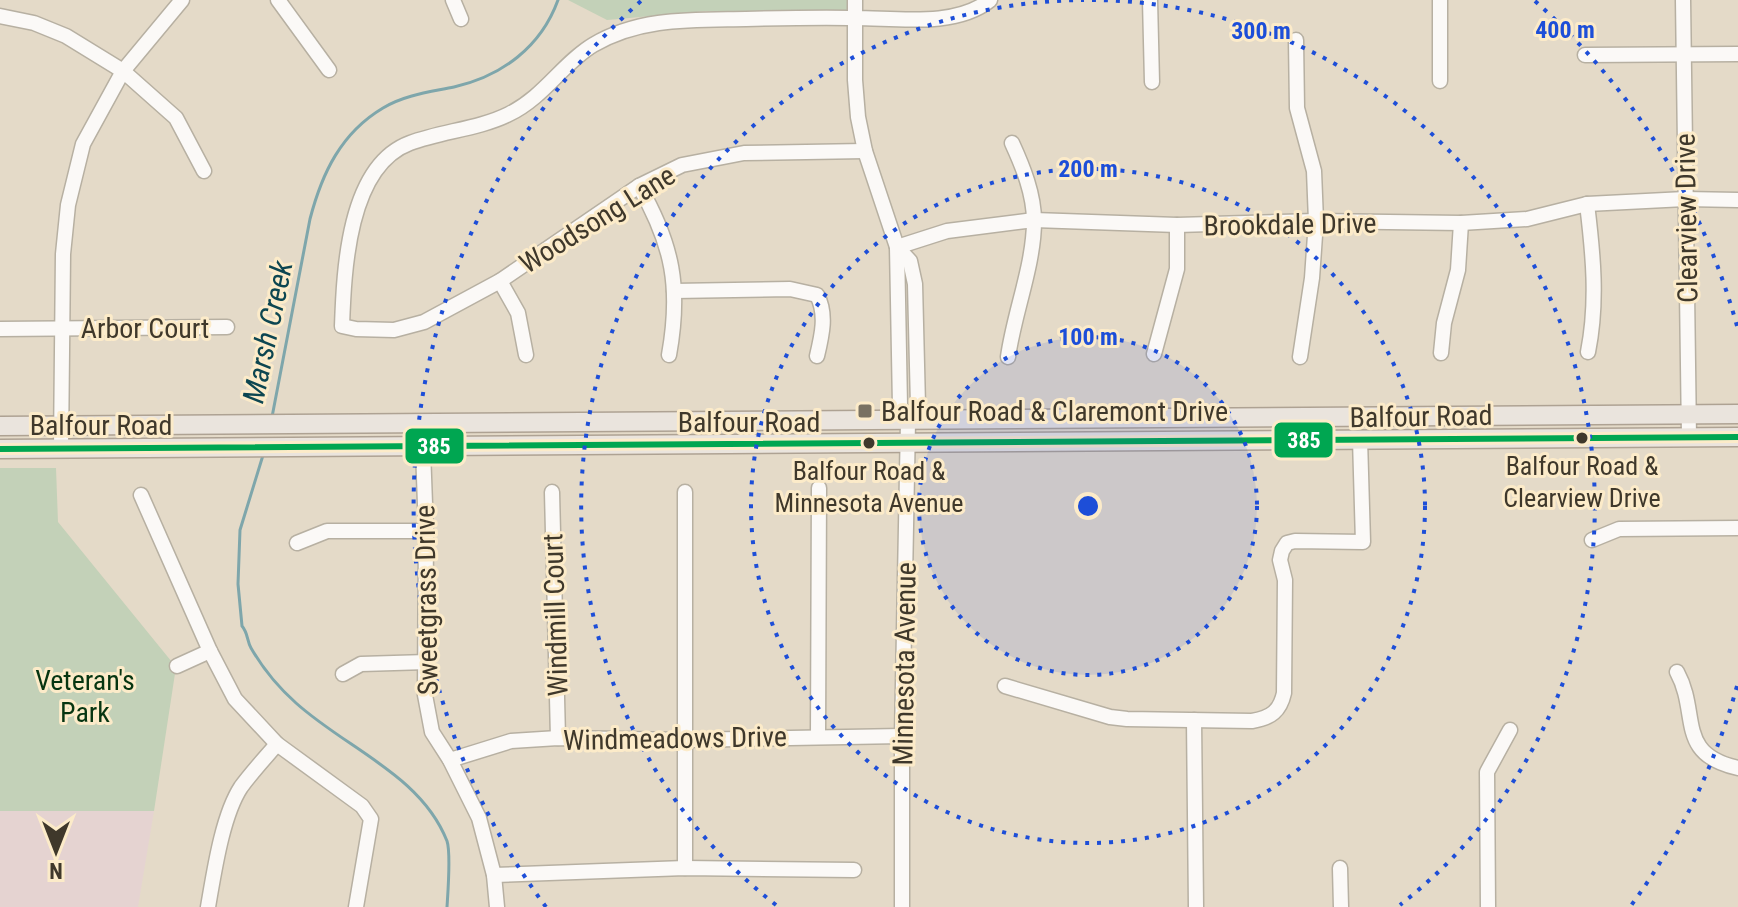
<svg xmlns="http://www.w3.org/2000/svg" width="1738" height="907" font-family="'Roboto Condensed',sans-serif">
	<rect width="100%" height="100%" fill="#e4dac8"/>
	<path fill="#e5d3d1" d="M 0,811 L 154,811 L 138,907 L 0,907 Z"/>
	<g fill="#c3d1b8">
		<path d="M 568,0 L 849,0 L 850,15 L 707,11 L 607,20 Z"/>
		<path d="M 0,468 L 56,468 L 58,522 L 176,667 L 154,811 L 0,811 Z"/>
	</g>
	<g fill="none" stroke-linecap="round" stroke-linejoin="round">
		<g stroke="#7ea6ab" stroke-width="3">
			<path d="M 272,417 L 310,219 C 322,173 341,133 383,108 C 404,95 430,92 454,87 C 502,76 541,47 558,0"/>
			<path d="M 264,452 L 240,530 L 238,584 L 242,626 C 248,633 247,641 251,648 C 262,667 278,687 296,703 C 347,749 421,775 447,841 C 451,853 448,891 447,907"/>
		</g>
		<defs>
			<g id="minor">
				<path d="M 278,0 L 329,70"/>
				<path d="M 453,0 L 461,19"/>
				<path d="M 855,0 L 855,80 L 858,117 L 865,151 L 897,247 L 900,406 L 908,421 L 902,736 L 902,907"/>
				<path d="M 1150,0 L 1152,82"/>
				<path d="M 1440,0 L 1440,81"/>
				<path d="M 1683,0 L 1689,437"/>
				<path d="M 0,16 L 34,23 L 66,36 L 123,71 L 176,118 L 204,171"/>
				<path d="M 1296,40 L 1297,108 L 1314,171 L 1316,221 L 1312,278 L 1300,357"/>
				<path d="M 1585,55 L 1738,54"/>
				<path d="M 865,151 L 744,153 L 682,165 L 639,186 L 500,281 L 424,322 L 394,330 L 356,329 L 342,326 C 344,270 348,166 410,143 C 442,131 479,129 509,114 C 544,97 563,63 593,45 C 640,17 693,20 746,19 C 782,18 818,17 855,18 C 896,18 955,28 990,0"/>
				<path d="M 639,186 C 673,245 681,288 669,355"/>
				<path d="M 1587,204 C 1593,253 1598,302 1588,352"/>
				<path d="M 897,247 L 947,231 L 1034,220 L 1177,225 L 1316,221 L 1461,223 L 1527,219 L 1587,204 L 1685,199 L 1738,200"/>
				<path d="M 897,247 L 910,261 L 915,284 L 918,406 L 908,421"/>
				<path d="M 500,281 L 518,313 L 526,355"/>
				<path d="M 674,291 L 790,289 L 817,295 C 827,314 822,335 817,356"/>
				<path d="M 0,329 L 227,327"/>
				<path d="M 1441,353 L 1444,323 L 1458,270 L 1461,223"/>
				<path d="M 1154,354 L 1177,269 L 1177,225"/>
				<path d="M 1008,357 C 1014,313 1034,265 1034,221 C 1034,194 1023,167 1012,143"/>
				<path d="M 422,423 L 426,531 L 425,695 L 432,732 L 450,760 L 479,818 L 494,875 L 497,907"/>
				<path d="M 61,448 L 63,254 L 68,205 L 83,144 L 123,71 L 182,0"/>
				<path d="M 552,492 L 558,738"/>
				<path d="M 685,492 L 685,868"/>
				<path d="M 141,495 L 210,651 L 235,699 L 277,744 L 362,806 L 371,819 L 356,907"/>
				<path d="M 1592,540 L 1619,529 L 1738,528"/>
				<path d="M 297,543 L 327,531 L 426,531"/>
				<path d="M 177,666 L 210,651"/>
				<path d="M 1677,672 C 1700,714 1675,754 1738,768"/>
				<path d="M 343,674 L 361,664 L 427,662"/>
				<path d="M 1005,686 L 1110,717 L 1127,719 L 1252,721 C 1271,718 1280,711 1284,693 L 1285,580 L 1280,560 L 1282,551 L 1287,543 L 1295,541 L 1363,542 L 1360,439"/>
				<path d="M 1194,720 L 1196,907"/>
				<path d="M 818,736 L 819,488"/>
				<path d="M 450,760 L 511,741 L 558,738 L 687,740 L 902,736"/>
				<path d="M 1340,868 L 1341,907"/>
				<path d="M 494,875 L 685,868 L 854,870"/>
				<path d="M 208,907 C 214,873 222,816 241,787 C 252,772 265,758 277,744"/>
				<path d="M 1488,907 L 1487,772 L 1510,730"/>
			</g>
			<g id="major">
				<path d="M 0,426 L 1738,414"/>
				<path d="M 0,449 L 1738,437"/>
			</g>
		</defs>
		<use href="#minor" stroke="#b7b0a2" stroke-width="17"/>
		<use href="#major" stroke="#aea293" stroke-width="21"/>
		<use href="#minor" stroke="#fbf9f7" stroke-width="14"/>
		<use href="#major" stroke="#eae4dd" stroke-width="18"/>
		<defs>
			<path id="bus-1" d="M 0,449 L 1738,437"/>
		</defs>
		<use href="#bus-1" stroke="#fcebc9" stroke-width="12"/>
		<use href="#bus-1" stroke="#00a651" stroke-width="6"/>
	</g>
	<circle cx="1088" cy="506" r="169" fill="#1d4ed8" fill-opacity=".12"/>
	<g fill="none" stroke="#1d4ed8" stroke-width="4" stroke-dasharray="4 8">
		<circle cx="1088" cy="506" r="169"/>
		<circle cx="1088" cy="506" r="337"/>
		<path d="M776 905A506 506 0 0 1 1084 0M1092 0A506 506 0 0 1 1400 905"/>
		<path d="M1737 686A674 674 0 0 1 1630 907M546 907A674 674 0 0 1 641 1M1535 1A674 674 0 0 1 1737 326"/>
	</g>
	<rect fill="#797162" stroke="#fcebc9" stroke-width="3" x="857" y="403" width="16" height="16" rx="4"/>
	<g fill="#3f382b" stroke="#fcebc9" stroke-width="3">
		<circle cx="1582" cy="438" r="7"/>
		<circle cx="869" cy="443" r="7"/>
	</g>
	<g text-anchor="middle" stroke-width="6" stroke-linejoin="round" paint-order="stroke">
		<g font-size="26" fill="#3f382b" stroke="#fcebc9">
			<text x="1582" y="475">Balfour Road &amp;<tspan x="1582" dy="32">Clearview Drive</tspan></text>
			<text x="869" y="480">Balfour Road &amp;<tspan x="869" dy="32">Minnesota Avenue</tspan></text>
		</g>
		<g font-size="28" fill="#3f382b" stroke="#fcebc9">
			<text transform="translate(1686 218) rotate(-91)" y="10">Clearview Drive</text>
			<text transform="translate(597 219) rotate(-32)" y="10">Woodsong Lane</text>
			<text transform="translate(1290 224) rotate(-1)" y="10">Brookdale Drive</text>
			<text x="145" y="338">Arbor Court</text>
			<text transform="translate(1421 416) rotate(-1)" y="10">Balfour Road</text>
			<text x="749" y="432">Balfour Road</text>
			<text x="101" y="435">Balfour Road</text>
			<text transform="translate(426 600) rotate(-91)" y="10">Sweetgrass Drive</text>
			<text transform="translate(555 615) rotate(-92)" y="10">Windmill Court</text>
			<text transform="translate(904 664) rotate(-89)" y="10">Minnesota Avenue</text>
			<text transform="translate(675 738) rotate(-1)" y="10">Windmeadows Drive</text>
		</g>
		<g font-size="28" fill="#3f382b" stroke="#fcebc9" text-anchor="start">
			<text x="881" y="421">Balfour Road &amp; Claremont Drive</text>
		</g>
		<g font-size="28" fill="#063511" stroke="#fcebc9">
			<text x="85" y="690">Veteran's<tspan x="85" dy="32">Park</tspan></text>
		</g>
		<g font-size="30" font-style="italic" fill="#0d4651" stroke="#fcebc9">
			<text transform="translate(268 332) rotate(-78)" y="10">Marsh Creek</text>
		</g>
	</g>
	<circle cx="1088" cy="506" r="12" fill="#1d4ed8" stroke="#fcebc9" stroke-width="4"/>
	<g font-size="24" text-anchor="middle" font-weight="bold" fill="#1d4ed8" stroke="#fcebc9" stroke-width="6" stroke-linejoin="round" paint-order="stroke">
		<text x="1565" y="38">400 m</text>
		<text x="1261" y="39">300 m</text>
		<text x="1088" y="177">200 m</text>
		<text x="1088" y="345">100 m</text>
	</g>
	<g stroke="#fcebc9" stroke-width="3">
		<rect x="1273" y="421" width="61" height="38" rx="8" fill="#00a651"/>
		<rect x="404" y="427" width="61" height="38" rx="8" fill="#00a651"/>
	</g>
	<g font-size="22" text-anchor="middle" font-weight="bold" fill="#fff">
		<text x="1304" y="448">385</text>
		<text x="434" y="454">385</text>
	</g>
	<g transform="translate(56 851) rotate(180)" stroke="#fcebc9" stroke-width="6" paint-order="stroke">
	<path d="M0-6L14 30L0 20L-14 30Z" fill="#3f382b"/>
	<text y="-12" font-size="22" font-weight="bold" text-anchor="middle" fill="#3f382b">N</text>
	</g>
</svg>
